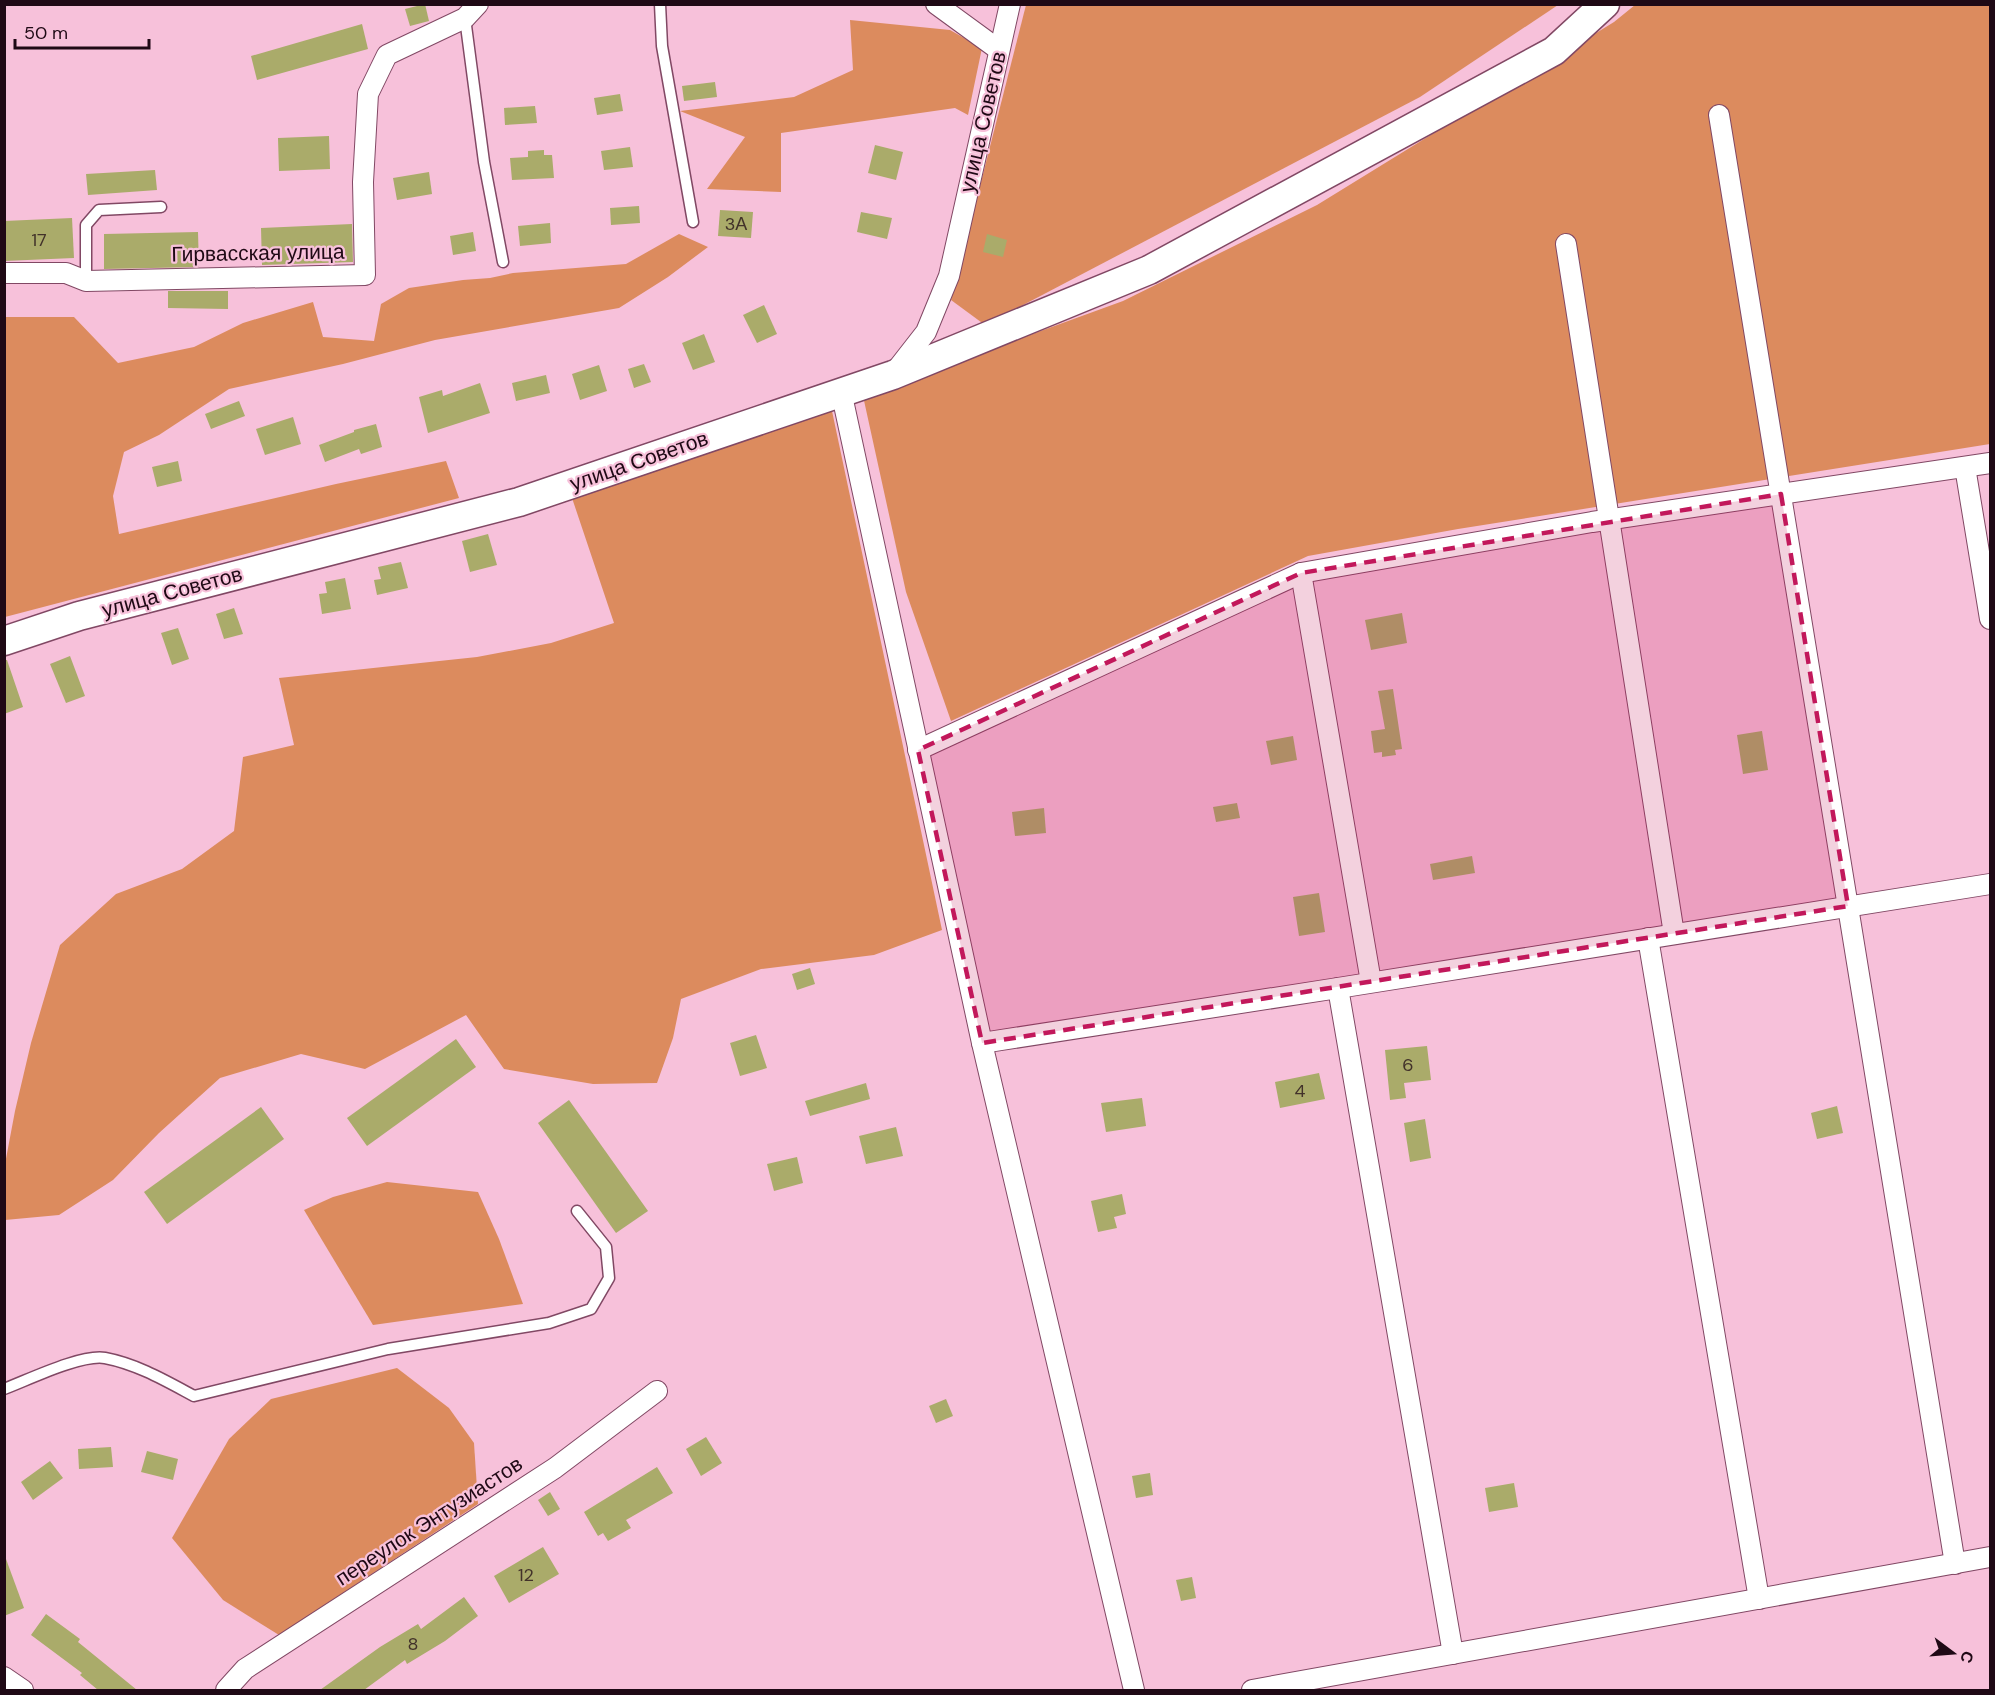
<svg xmlns="http://www.w3.org/2000/svg" width="1995" height="1695" font-family="'DM Sans',sans-serif">
	<rect width="100%" height="100%" fill="#f7c1da"/>
	<g fill="#dc8b5e">
		<path d="M 1026,5 L 1558,5 L 1420,97 L 985,325 L 951,300 Z"/>
		<path d="M 1635,5 L 1990,5 L 1990,444 L 1458,529 L 1308,556 L 951,721 L 906,592 L 863,396 L 1123,301 L 1317,205 L 1614,22 Z"/>
		<path d="M 850,20 L 950,30 L 982,48 L 968,115 L 955,108 L 781,133 L 781,192 L 707,189 L 745,137 L 680,111 L 794,97 L 853,70 Z"/>
		<path d="M 679,234 L 708,247 L 668,277 L 619,308 L 435,340 L 343,364 L 229,389 L 159,435 L 124,452 L 113,496 L 119,534 L 336,484 L 446,461 L 459,498 L 5,617 L 5,317 L 74,317 L 118,363 L 194,347 L 243,323 L 313,302 L 323,337 L 374,341 L 381,304 L 409,288 L 463,280 L 490,278 L 513,273 L 626,264 Z"/>
		<path d="M 832,411 L 942,930 L 874,955 L 761,969 L 681,999 L 673,1038 L 657,1083 L 593,1084 L 504,1069 L 466,1015 L 365,1069 L 301,1054 L 220,1078 L 159,1133 L 113,1180 L 59,1215 L 5,1220 L 5,1164 L 15,1111 L 31,1043 L 60,945 L 116,894 L 182,869 L 234,831 L 243,757 L 294,745 L 279,678 L 477,657 L 551,643 L 614,623 L 571,495 Z"/>
		<path d="M 387,1182 L 478,1192 L 499,1239 L 523,1304 L 373,1325 L 304,1210 L 333,1197 Z"/>
		<path d="M 397,1368 L 449,1408 L 474,1443 L 478,1504 L 279,1635 L 223,1600 L 172,1538 L 229,1439 L 271,1399 Z"/>
	</g>
	<g fill="#aaab6a">
		<path d="M 425,4 L 429,21 L 410,26 L 405,9 Z"/>
		<path d="M 362,24 L 368,49 L 257,80 L 251,56 Z"/>
		<path d="M 715,82 L 717,97 L 684,101 L 682,86 Z"/>
		<path d="M 620,94 L 623,111 L 597,115 L 594,98 Z"/>
		<path d="M 535,106 L 537,123 L 505,125 L 504,108 Z"/>
		<path d="M 329,136 L 330,169 L 279,171 L 278,138 Z"/>
		<path d="M 875,145 L 903,152 L 896,180 L 868,173 Z"/>
		<path d="M 630,147 L 633,167 L 604,170 L 601,151 Z"/>
		<path d="M 544,150 L 544,155 L 552,155 L 554,178 L 512,180 L 510,158 L 528,157 L 528,151 Z"/>
		<path d="M 155,170 L 157,190 L 88,195 L 86,174 Z"/>
		<path d="M 429,172 L 432,194 L 397,200 L 393,178 Z"/>
		<path d="M 639,206 L 640,223 L 611,225 L 610,208 Z"/>
		<path d="M 720,210 L 753,212 L 751,238 L 718,236 Z"/>
		<path d="M 861,212 L 892,218 L 887,239 L 857,232 Z"/>
		<path d="M 72,218 L 74,258 L 4,261 L 4,221 Z"/>
		<path d="M 550,223 L 551,243 L 520,246 L 518,226 Z"/>
		<path d="M 352,224 L 353,262 L 262,265 L 261,228 Z"/>
		<path d="M 198,232 L 199,267 L 104,269 L 104,234 Z"/>
		<path d="M 473,232 L 476,251 L 453,255 L 450,236 Z"/>
		<path d="M 987,234 L 1007,240 L 1003,257 L 983,252 Z"/>
		<path d="M 168,291 L 228,291 L 228,309 L 168,308 Z"/>
		<path d="M 764,305 L 777,334 L 757,343 L 743,315 Z"/>
		<path d="M 704,334 L 715,362 L 693,370 L 682,343 Z"/>
		<path d="M 644,364 L 651,382 L 634,388 L 628,369 Z"/>
		<path d="M 599,365 L 607,391 L 580,400 L 572,374 Z"/>
		<path d="M 546,375 L 550,393 L 516,401 L 512,383 Z"/>
		<path d="M 480,383 L 490,413 L 428,433 L 419,397 L 442,390 L 443,396 Z"/>
		<path d="M 239,401 L 245,416 L 211,429 L 205,414 Z"/>
		<path d="M 293,417 L 301,444 L 265,455 L 256,429 Z"/>
		<path d="M 376,424 L 382,447 L 361,454 L 359,449 L 325,462 L 319,445 L 354,432 L 354,430 Z"/>
		<path d="M 178,461 L 182,481 L 157,487 L 152,467 Z"/>
		<path d="M 488,534 L 497,565 L 470,572 L 462,541 Z"/>
		<path d="M 401,562 L 408,588 L 377,595 L 374,580 L 381,579 L 378,567 Z"/>
		<path d="M 345,578 L 351,609 L 322,614 L 319,594 L 327,593 L 325,582 Z"/>
		<path d="M 234,608 L 243,634 L 224,639 L 216,614 Z"/>
		<path d="M 1402,613 L 1407,643 L 1371,650 L 1365,620 Z"/>
		<path d="M 178,628 L 189,659 L 172,665 L 161,633 Z"/>
		<path d="M 70,656 L 85,696 L 66,703 L 50,664 Z"/>
		<path d="M 4,660 L 7,660 L 23,707 L 4,714 Z"/>
		<path d="M 1393,689 L 1402,749 L 1395,750 L 1396,755 L 1382,757 L 1382,752 L 1374,753 L 1371,731 L 1385,729 L 1378,691 Z"/>
		<path d="M 1762,731 L 1768,770 L 1743,774 L 1737,735 Z"/>
		<path d="M 1293,736 L 1297,760 L 1271,765 L 1266,741 Z"/>
		<path d="M 1237,803 L 1240,818 L 1216,822 L 1213,807 Z"/>
		<path d="M 1044,808 L 1046,833 L 1015,836 L 1012,812 Z"/>
		<path d="M 1472,856 L 1475,873 L 1433,880 L 1430,864 Z"/>
		<path d="M 1319,893 L 1325,932 L 1299,936 L 1293,897 Z"/>
		<path d="M 810,968 L 815,984 L 797,990 L 792,974 Z"/>
		<path d="M 756,1035 L 767,1068 L 740,1076 L 730,1043 Z"/>
		<path d="M 456,1039 L 476,1067 L 367,1146 L 347,1118 Z"/>
		<path d="M 1427,1046 L 1431,1080 L 1404,1083 L 1406,1098 L 1390,1100 L 1385,1050 Z"/>
		<path d="M 1319,1073 L 1325,1099 L 1280,1108 L 1275,1082 Z"/>
		<path d="M 866,1083 L 870,1099 L 810,1116 L 805,1101 Z"/>
		<path d="M 1142,1098 L 1146,1126 L 1106,1132 L 1101,1103 Z"/>
		<path d="M 569,1100 L 648,1211 L 616,1233 L 538,1123 Z"/>
		<path d="M 1837,1106 L 1843,1133 L 1817,1139 L 1811,1113 Z"/>
		<path d="M 261,1107 L 284,1139 L 167,1224 L 144,1192 Z"/>
		<path d="M 1425,1119 L 1431,1158 L 1410,1162 L 1404,1123 Z"/>
		<path d="M 896,1127 L 903,1156 L 866,1164 L 859,1136 Z"/>
		<path d="M 797,1157 L 803,1183 L 774,1191 L 767,1164 Z"/>
		<path d="M 1122,1194 L 1126,1214 L 1114,1217 L 1117,1228 L 1098,1232 L 1091,1201 Z"/>
		<path d="M 946,1399 L 953,1416 L 936,1423 L 929,1406 Z"/>
		<path d="M 706,1437 L 722,1463 L 701,1476 L 686,1449 Z"/>
		<path d="M 111,1447 L 113,1467 L 79,1469 L 78,1449 Z"/>
		<path d="M 147,1451 L 178,1459 L 173,1480 L 141,1472 Z"/>
		<path d="M 50,1461 L 63,1478 L 33,1500 L 21,1482 Z"/>
		<path d="M 657,1467 L 673,1493 L 626,1520 L 631,1528 L 608,1541 L 603,1533 L 598,1536 L 584,1512 Z"/>
		<path d="M 1150,1473 L 1153,1495 L 1136,1498 L 1132,1476 Z"/>
		<path d="M 1514,1483 L 1518,1507 L 1489,1512 L 1485,1488 Z"/>
		<path d="M 550,1492 L 560,1509 L 548,1516 L 538,1500 Z"/>
		<path d="M 543,1547 L 559,1574 L 509,1603 L 494,1576 Z"/>
		<path d="M 6,1559 L 24,1608 L 4,1616 L 4,1560 Z"/>
		<path d="M 1192,1577 L 1196,1598 L 1181,1601 L 1176,1580 Z"/>
		<path d="M 464,1597 L 478,1616 L 445,1641 L 407,1664 L 405,1660 L 364,1690 L 320,1690 L 380,1647 L 418,1624 L 421,1629 Z"/>
		<path d="M 46,1614 L 80,1639 L 78,1642 L 137,1690 L 98,1690 L 80,1675 L 82,1673 L 31,1635 Z"/>
	</g>
	<g fill="none" stroke-linecap="round" stroke-linejoin="round">
		<defs>
			<g id="service">
				<path d="M 660,4 L 662,46 L 693,222"/>
				<path d="M 465,18 L 484,162 L 503,262"/>
				<path d="M 86,281 L 86,225 L 99,210 L 161,207"/>
				<path d="M 4,1389 C 28,1380 81,1354 105,1358 C 137,1364 166,1381 194,1396 L 388,1349 L 549,1323 L 591,1309 L 609,1278 L 606,1247 L 577,1211"/>
			</g>
			<g id="minor">
				<path d="M 936,4 L 999,50"/>
				<path d="M 1719,115 L 1955,1564"/>
				<path d="M 1566,244 L 1674,934"/>
				<path d="M 4,273 L 66,273 L 86,281 L 365,275 L 363,182 L 368,94 L 387,55 L 465,18 L 478,4"/>
				<path d="M 894,373 L 926,332 L 949,276 L 1010,4"/>
				<path d="M 841,391 L 982,1043 L 1134,1690"/>
				<path d="M 1965,467 L 1990,619"/>
				<path d="M 1301,573 L 1371,982"/>
				<path d="M 918,750 L 1301,573 L 1592,522 L 1990,463"/>
				<path d="M 1648,938 L 1759,1599"/>
				<path d="M 1338,988 L 1453,1654"/>
				<path d="M 982,1043 L 1338,988 L 1990,884"/>
				<path d="M 4,1677 L 23,1690"/>
				<path d="M 226,1690 L 245,1669 L 555,1468 L 657,1391"/>
				<path d="M 1252,1690 L 1990,1557"/>
			</g>
			<path id="secondary" d="M 4,641 L 79,616 L 519,502 L 893,375 L 1149,270 L 1554,51 L 1605,4"/>
		</defs>
		<use href="#service" stroke="#814864" stroke-width="13"/>
		<use href="#minor" stroke="#814864" stroke-width="22"/>
		<use href="#secondary" stroke="#814864" stroke-width="31"/>
		<use href="#service" stroke="#fff" stroke-width="10"/>
		<use href="#minor" stroke="#fff" stroke-width="20"/>
		<use href="#secondary" stroke="#fff" stroke-width="28"/>
	</g>
	<path fill="#c2185b" fill-opacity="0.2" stroke="#c2185b" stroke-width="4.5" stroke-dasharray="12 8" stroke-linejoin="round" d="M 1781,494 L 1848,906 L 982,1043 L 918,750 L 1301,573 Z"/>
	<g text-anchor="middle" stroke-width="4.5" stroke-linejoin="round" paint-order="stroke">
		<g font-size="18" fill="#42322a">
			<text x="736" y="230">3А</text>
			<text x="39" y="246">17</text>
			<text x="1408" y="1071">6</text>
			<text x="1300" y="1097">4</text>
			<text x="526" y="1581">12</text>
			<text x="413" y="1650">8</text>
		</g>
		<g font-size="21" fill="#1f0915" stroke="#f7c1da">
			<text transform="translate(983 122) rotate(-77)" y="7">улица Советов</text>
			<text transform="translate(258 253) rotate(-1)" y="7">Гирвасская улица</text>
			<text transform="translate(639 461) rotate(-19)" y="7">улица Советов</text>
			<text transform="translate(172 592) rotate(-15)" y="7">улица Советов</text>
			<text transform="translate(429 1521) rotate(-33)" y="7">переулок Энтузиастов</text>
		</g>
	</g>
	<rect width="1995" height="1695" fill="none" stroke="#1f0915" stroke-width="12"/>
	<g transform="translate(1953 1653) rotate(106)" stroke="#f7c1da" stroke-width="4.5" paint-order="stroke">
	<path d="M0-4.5L10 22L0 15L-10 22Z" fill="#1f0915"/>
	<text y="-9" font-size="16" font-weight="bold" text-anchor="middle" fill="#1f0915">С</text>
	</g>
	<path d="M15 39v9h134v-9" fill="none" stroke="#1f0915" stroke-width="3"/>
	<text x="24" y="39" font-size="18" fill="#1f0915" stroke="#f7c1da" stroke-width="4.5" paint-order="stroke">50 m</text>
</svg>
